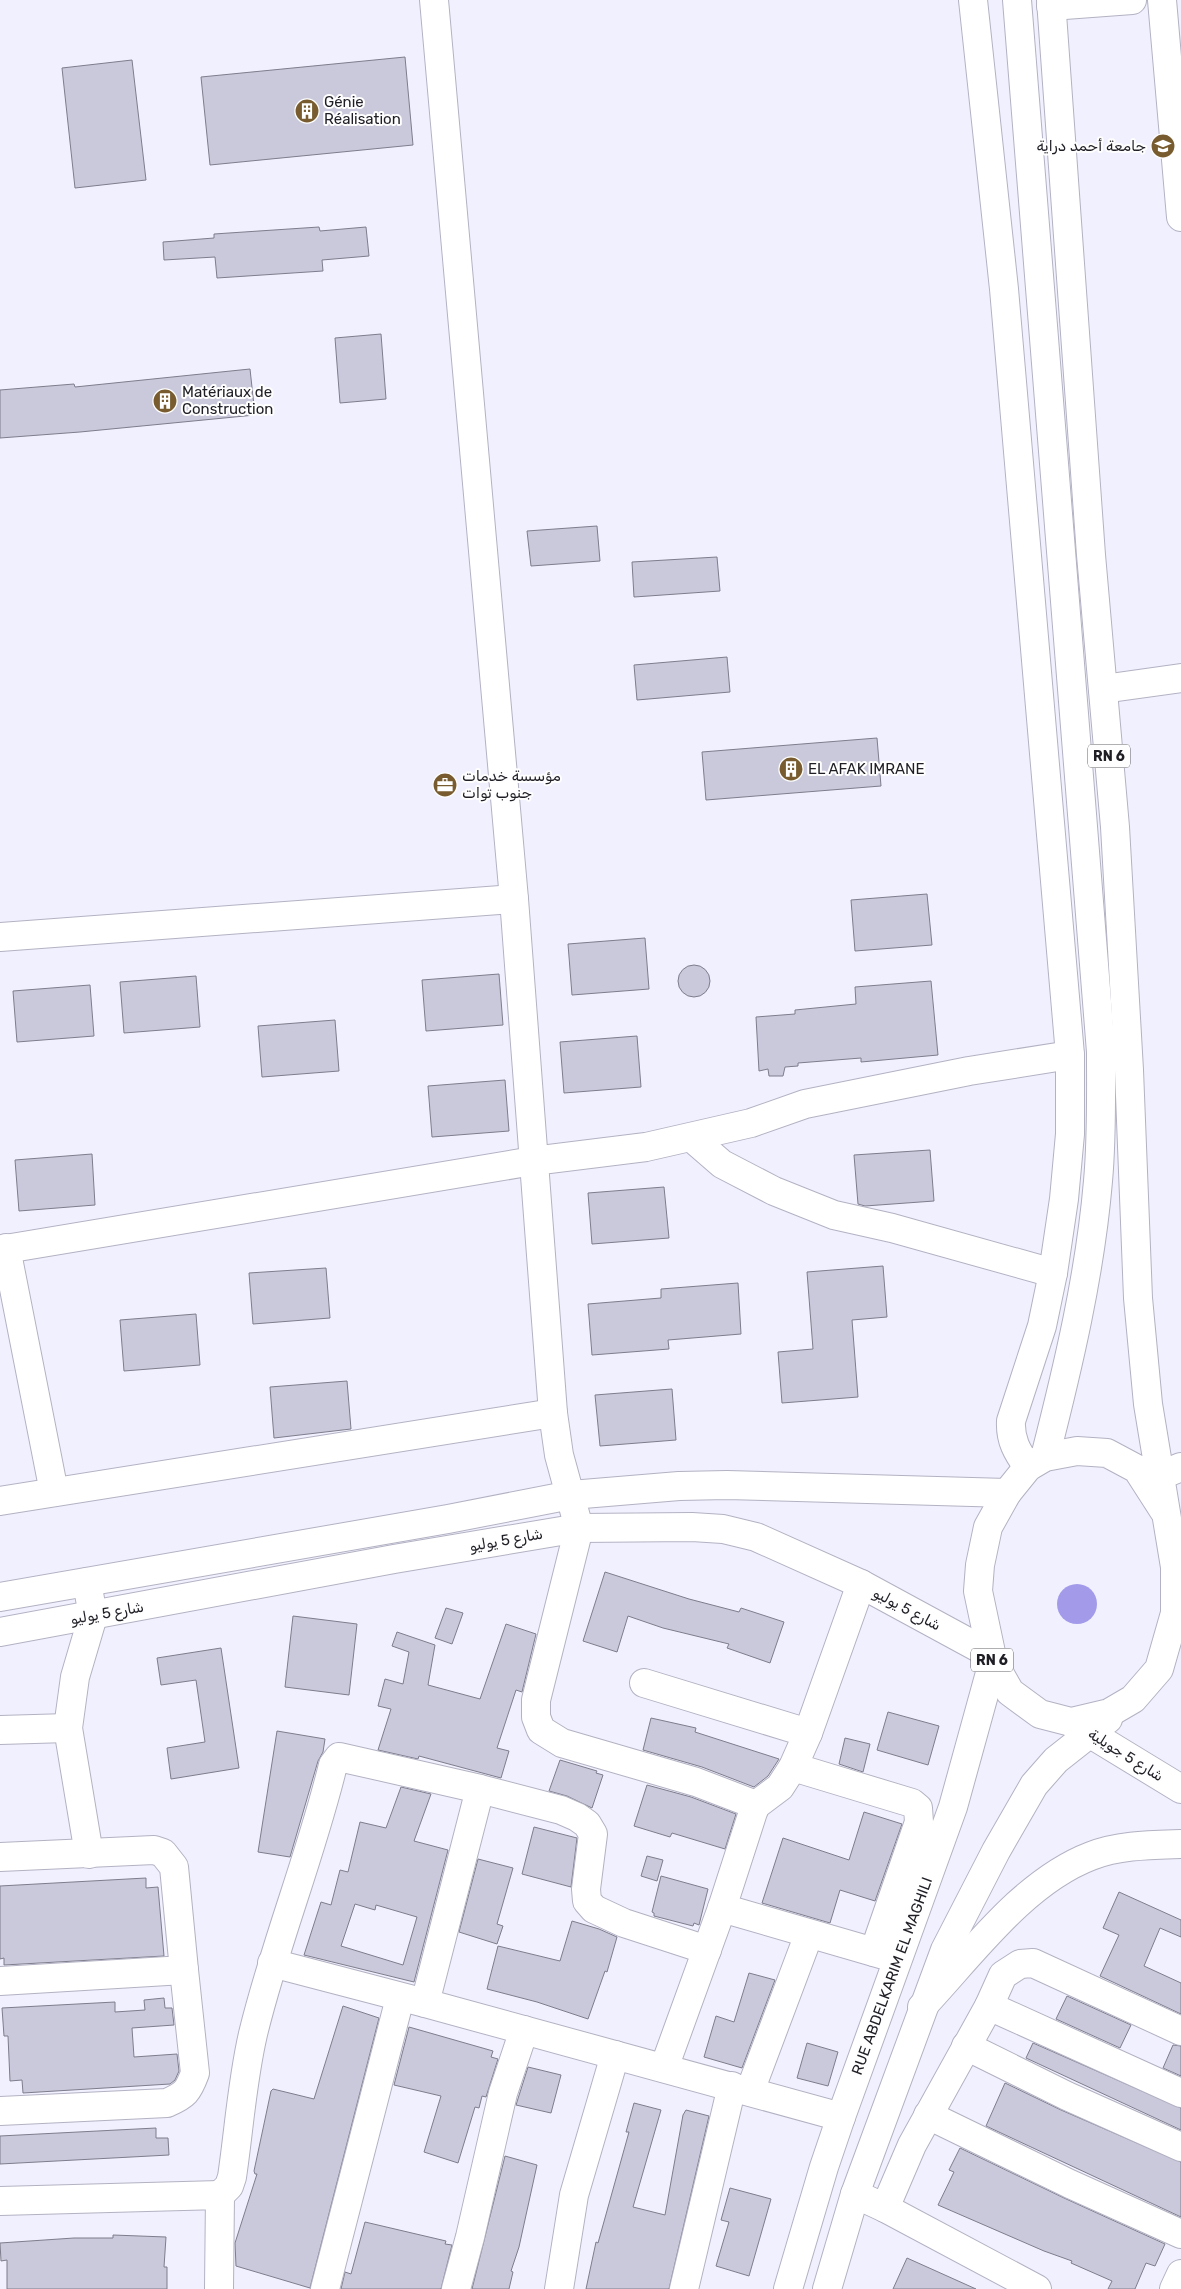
<svg xmlns="http://www.w3.org/2000/svg" width="1181" height="2289" font-family="Rubik,Vazirmatn,sans-serif">
	<rect width="100%" height="100%" fill="#f0f0fe"/>
	<circle fill="#a39bea" cx="1077" cy="1604" r="20"/>
	<g fill="#cac9db" stroke="#7d7d8d" fill-rule="evenodd">
		<path d="M 405,57 L 413,145 L 210,165 L 201,77 Z"/>
		<path d="M 132,60 L 146,180 L 75,188 L 62,68 Z"/>
		<path d="M 319,227 L 320,231 L 366,227 L 369,256 L 322,260 L 323,271 L 217,278 L 215,257 L 164,260 L 163,242 L 214,238 L 214,234 Z"/>
		<path d="M 381,334 L 386,399 L 340,403 L 335,338 Z"/>
		<path d="M 250,369 L 255,415 L 80,432 L 0,438 L 0,390 L 74,384 L 75,387 Z"/>
		<path d="M 597,526 L 600,561 L 531,566 L 527,531 Z"/>
		<path d="M 717,557 L 720,591 L 634,597 L 632,562 Z"/>
		<path d="M 727,657 L 730,692 L 637,700 L 634,665 Z"/>
		<path d="M 877,738 L 881,786 L 706,800 L 702,752 Z"/>
		<path d="M 927,894 L 932,945 L 855,951 L 851,900 Z"/>
		<path d="M 645,938 L 649,989 L 572,995 L 568,944 Z"/>
		<circle cx="694" cy="981" r="16"/>
		<path d="M 499,974 L 503,1025 L 426,1031 L 422,980 Z"/>
		<path d="M 196,976 L 200,1027 L 124,1033 L 120,982 Z"/>
		<path d="M 931,981 L 938,1055 L 861,1062 L 861,1058 L 798,1063 L 798,1066 L 785,1067 L 783,1076 L 769,1076 L 768,1069 L 759,1071 L 756,1017 L 795,1014 L 795,1010 L 856,1004 L 855,987 Z"/>
		<path d="M 90,985 L 94,1036 L 17,1042 L 13,991 Z"/>
		<path d="M 335,1020 L 339,1071 L 262,1077 L 258,1026 Z"/>
		<path d="M 637,1036 L 641,1087 L 564,1093 L 560,1042 Z"/>
		<path d="M 505,1080 L 509,1131 L 432,1137 L 428,1086 Z"/>
		<path d="M 930,1150 L 934,1201 L 865,1206 L 858,1204 L 854,1155 Z"/>
		<path d="M 92,1154 L 95,1205 L 19,1211 L 15,1160 Z"/>
		<path d="M 664,1187 L 669,1238 L 592,1244 L 588,1193 Z"/>
		<path d="M 883,1266 L 887,1317 L 852,1320 L 858,1397 L 782,1403 L 778,1352 L 813,1349 L 807,1272 Z"/>
		<path d="M 326,1268 L 330,1318 L 253,1324 L 249,1273 Z"/>
		<path d="M 738,1283 L 741,1334 L 668,1340 L 669,1349 L 592,1355 L 588,1304 L 661,1298 L 661,1289 Z"/>
		<path d="M 196,1314 L 200,1365 L 124,1371 L 120,1320 Z"/>
		<path d="M 347,1381 L 351,1429 L 274,1438 L 270,1387 Z"/>
		<path d="M 672,1389 L 676,1440 L 600,1446 L 595,1395 Z"/>
		<path d="M 605,1572 L 689,1599 L 739,1612 L 741,1608 L 784,1622 L 770,1663 L 727,1648 L 729,1644 L 663,1628 L 628,1616 L 617,1652 L 583,1641 Z"/>
		<path d="M 446,1608 L 463,1613 L 452,1644 L 435,1638 Z"/>
		<path d="M 293,1616 L 357,1624 L 349,1695 L 285,1687 Z"/>
		<path d="M 506,1624 L 536,1634 L 522,1692 L 516,1690 L 497,1748 L 509,1751 L 501,1778 L 419,1756 L 418,1759 L 378,1750 L 391,1709 L 378,1706 L 385,1679 L 403,1684 L 409,1652 L 392,1646 L 397,1632 L 435,1645 L 428,1685 L 480,1699 Z"/>
		<path d="M 221,1648 L 239,1768 L 171,1779 L 167,1748 L 205,1742 L 196,1680 L 161,1685 L 157,1658 Z"/>
		<path d="M 888,1712 L 939,1726 L 928,1765 L 877,1750 Z"/>
		<path d="M 651,1718 L 696,1728 L 695,1732 L 779,1759 L 768,1776 L 754,1787 L 702,1767 L 643,1750 Z"/>
		<path d="M 277,1731 L 325,1739 L 323,1752 L 318,1761 L 290,1857 L 258,1852 Z"/>
		<path d="M 845,1738 L 870,1744 L 863,1772 L 839,1764 Z"/>
		<path d="M 560,1760 L 597,1771 L 596,1773 L 603,1775 L 592,1808 L 567,1796 L 549,1791 Z"/>
		<path d="M 647,1785 L 691,1797 L 736,1814 L 725,1849 L 672,1833 L 670,1837 L 634,1826 Z"/>
		<path d="M 401,1787 L 431,1794 L 414,1841 L 448,1850 L 414,1982 L 304,1955 L 321,1902 L 331,1905 L 340,1870 L 348,1872 L 360,1822 L 386,1828 ZM 355,1904 L 375,1910 L 376,1905 L 417,1917 L 403,1965 L 341,1946 Z"/>
		<path d="M 864,1812 L 902,1824 L 875,1901 L 840,1890 L 830,1923 L 762,1903 L 783,1838 L 849,1860 Z"/>
		<path d="M 534,1827 L 577,1838 L 571,1887 L 522,1874 Z"/>
		<path d="M 647,1856 L 663,1860 L 657,1881 L 641,1876 Z"/>
		<path d="M 478,1859 L 513,1868 L 497,1924 L 503,1926 L 497,1944 L 459,1932 Z"/>
		<path d="M 661,1876 L 708,1889 L 699,1925 L 694,1923 L 693,1926 L 654,1916 L 654,1913 L 652,1912 Z"/>
		<path d="M 146,1878 L 146,1888 L 158,1887 L 164,1956 L 4,1965 L 4,1958 L 0,1959 L 0,1886 Z"/>
		<path d="M 1119,1892 L 1181,1920 L 1181,1937 L 1160,1928 L 1144,1966 L 1181,1983 L 1181,2014 L 1100,1976 L 1119,1935 L 1103,1928 Z"/>
		<path d="M 572,1921 L 599,1929 L 617,1937 L 607,1972 L 605,1971 L 588,2019 L 537,2002 L 487,1989 L 498,1946 L 560,1961 Z"/>
		<path d="M 749,1973 L 775,1980 L 742,2068 L 704,2057 L 716,2016 L 734,2022 Z"/>
		<path d="M 1067,1996 L 1131,2025 L 1120,2048 L 1056,2019 Z"/>
		<path d="M 164,1998 L 165,2008 L 172,2008 L 174,2025 L 132,2028 L 134,2057 L 177,2054 L 179,2071 L 175,2080 L 170,2084 L 23,2093 L 22,2080 L 10,2081 L 8,2036 L 4,2036 L 2,2008 L 115,2002 L 115,2012 L 145,2010 L 144,2000 Z"/>
		<path d="M 343,2006 L 379,2018 L 310,2288 L 236,2266 L 235,2243 L 257,2174 L 255,2174 L 254,2171 L 271,2091 L 273,2089 L 314,2099 Z"/>
		<path d="M 409,2027 L 493,2051 L 491,2057 L 498,2059 L 486,2097 L 482,2096 L 479,2108 L 475,2107 L 458,2163 L 424,2152 L 441,2096 L 394,2085 Z"/>
		<path d="M 807,2043 L 838,2052 L 828,2086 L 797,2078 Z"/>
		<path d="M 1033,2043 L 1181,2108 L 1181,2130 L 1026,2058 Z"/>
		<path d="M 1173,2045 L 1181,2046 L 1181,2076 L 1163,2068 Z"/>
		<path d="M 528,2067 L 561,2075 L 551,2113 L 516,2105 Z"/>
		<path d="M 1005,2083 L 1061,2110 L 1181,2162 L 1181,2217 L 986,2126 Z"/>
		<path d="M 634,2103 L 661,2110 L 633,2207 L 665,2215 L 683,2115 L 686,2110 L 709,2116 L 669,2289 L 586,2289 L 596,2242 L 598,2243 L 629,2132 L 626,2132 Z"/>
		<path d="M 156,2128 L 156,2138 L 168,2138 L 169,2155 L 0,2164 L 0,2136 Z"/>
		<path d="M 960,2148 L 1064,2198 L 1165,2244 L 1155,2266 L 1146,2263 L 1135,2289 L 1108,2289 L 1112,2281 L 1071,2263 L 1072,2261 L 1044,2251 L 938,2205 L 954,2172 L 949,2170 Z"/>
		<path d="M 505,2156 L 537,2165 L 519,2247 L 511,2271 L 513,2272 L 509,2289 L 472,2289 Z"/>
		<path d="M 730,2188 L 771,2199 L 749,2276 L 716,2266 L 729,2222 L 721,2220 Z"/>
		<path d="M 365,2222 L 446,2241 L 445,2244 L 452,2245 L 441,2289 L 341,2289 L 345,2272 L 351,2274 Z"/>
		<path d="M 113,2235 L 166,2237 L 164,2267 L 167,2267 L 167,2289 L 7,2289 L 7,2260 L 1,2261 L 0,2243 L 74,2238 L 113,2238 Z"/>
		<path d="M 907,2258 L 976,2289 L 893,2289 Z"/>
	</g>
	<g fill="none" stroke-linecap="round" stroke-linejoin="round">
		<defs>
			<g id="minor">
				<path d="M 434,0 L 514,899 L 553,1413 L 559,1455 L 579,1528 L 536,1700 L 536,1717 L 541,1730 L 562,1743 L 696,1782 L 756,1805"/>
				<path d="M 973,0 L 1004,289 L 1070,1055 L 1070,1134 L 1064,1199 L 1053,1273 L 1042,1326 L 1011,1421 C 1010,1440 1017,1452 1028,1467"/>
				<path d="M 1162,0 L 1181,217"/>
				<path d="M 1051,6 L 1132,0"/>
				<path d="M 1103,689 L 1181,678"/>
				<path d="M 0,937 L 514,899"/>
				<path d="M 692,1138 L 722,1164 L 774,1191 L 834,1215 L 892,1228 L 1053,1273"/>
				<path d="M 6,1248 L 54,1492"/>
				<path d="M 0,1250 L 533,1161 L 646,1147 L 751,1123 L 805,1104 L 969,1071 L 1070,1055"/>
				<path d="M 1159,1476 L 1181,1467"/>
				<path d="M 0,1501 L 553,1413"/>
				<path d="M 87,1582 L 93,1616 L 75,1677 L 68,1728 L 89,1854"/>
				<path d="M 644,1683 L 808,1733"/>
				<path d="M 0,1730 L 68,1728"/>
				<path d="M 793,1767 L 912,1803 L 918,1808 L 919,1822 L 874,1952"/>
				<path d="M 0,1857 L 154,1850 L 163,1853 L 174,1867 L 184,1970 L 0,1981"/>
				<path d="M 722,1908 L 891,1957"/>
				<path d="M 272,1963 L 425,2003 L 841,2117"/>
				<path d="M 425,2003 L 480,1789"/>
				<path d="M 989,2006 L 1181,2093"/>
				<path d="M 966,2046 L 1067,2096 L 1181,2147"/>
				<path d="M 664,2068 L 722,1908 L 753,1812 L 756,1805 L 780,1787 L 793,1767 L 808,1733 L 861,1584"/>
				<path d="M 750,2091 L 809,1934"/>
				<path d="M 0,2111 L 167,2103 C 185,2095 188,2092 195,2073 L 184,1970"/>
				<path d="M 928,2115 L 1070,2184 L 1181,2234"/>
				<path d="M 855,2194 L 885,2208 L 912,2145 L 989,2006 L 1003,1975 L 1020,1964 L 1033,1963 L 1181,2031"/>
				<path d="M 220,2195 L 229,2186 L 232,2177 C 239,2130 242,2081 253,2034 C 275,1943 311,1856 333,1765 L 339,1757 L 480,1789 L 561,1810 L 577,1817 L 587,1824 L 593,1834 L 586,1889 L 587,1901 L 594,1909 L 624,1923 L 707,1950"/>
				<path d="M 0,2201 L 220,2195 L 219,2289"/>
				<path d="M 885,2208 L 1037,2289"/>
				<path d="M 325,2289 L 400,1998"/>
				<path d="M 456,2289 L 470,2237 L 503,2093 L 524,2030"/>
				<path d="M 559,2289 L 574,2195 L 615,2055"/>
				<path d="M 684,2289 L 732,2086"/>
				<path d="M 788,2289 L 824,2167 L 841,2117 L 953,1807 L 993,1662"/>
				<path d="M 827,2289 L 855,2194 L 945,1950 L 996,1851 L 1034,1785 L 1056,1760 L 1108,1719"/>
				<path d="M 1174,2289 L 1181,2274"/>
			</g>
			<g id="major">
				<path d="M 1017,0 L 1101,1052 C 1101,1095 1102,1138 1098,1181 C 1090,1275 1068,1367 1045,1457"/>
				<path d="M 1051,0 L 1091,555 L 1115,827 L 1129,1070 L 1138,1298 L 1148,1404 L 1175,1567 L 1175,1613 L 1159,1669 L 1133,1699 L 1109,1713 L 1071,1722 L 1040,1714 L 1010,1692 L 993,1662 L 978,1591 L 980,1565 L 988,1527 L 1007,1493 L 1028,1467 L 1045,1457 L 1077,1451 L 1107,1453 L 1137,1469 L 1164,1511"/>
				<path d="M 0,1597 L 448,1519 L 571,1495 L 679,1486 L 727,1485 L 1007,1493"/>
				<path d="M 0,1632 L 394,1559 L 579,1528 L 692,1527 L 723,1529 L 756,1537 L 861,1584 L 990,1654"/>
				<path d="M 1071,1722 L 1181,1789"/>
				<path d="M 922,2007 C 971,1955 1023,1882 1091,1856 C 1119,1845 1151,1845 1181,1844"/>
			</g>
		</defs>
		<use href="#minor" stroke="#b3b2c3" stroke-width="30"/>
		<use href="#major" stroke="#b3b2c3" stroke-width="30"/>
		<use href="#minor" stroke="#fff" stroke-width="28"/>
		<use href="#major" stroke="#fff" stroke-width="28"/>
	</g>
	<defs>
		<symbol id="building-disc" viewBox="-11 -11 22 22"><circle r="9.5" fill="#785c2f" stroke="#fefefe"/><path d="M-4-6H4V6H1V3H-1V6H-4ZM-2.5-4.3h1.7v1.8h-1.7ZM.8-4.3h1.7v1.8H.8ZM-2.5-1h1.7V.8h-1.7ZM.8-1h1.7V.8H.8Z" fill="#fff"/></symbol>
		<symbol id="university-disc" viewBox="-11 -11 22 22"><circle r="9.5" fill="#785c2f" stroke="#fefefe"/><path d="M0-5L7-2L0 1L-7-2ZM-4 1L0 2.5L4 1V4Q0 6-4 4Z" fill="#fff"/></symbol>
		<symbol id="office-disc" viewBox="-11 -11 22 22"><circle r="9.5" fill="#785c2f" stroke="#fefefe"/><path d="M-6-3h4V-5.5h4V-3h4V5H-6ZM-1-4.5V-3h2v-1.5ZM-6 0V1H6V0Z" fill="#fff"/></symbol>
	</defs>
	<g fill-rule="evenodd">
		<use href="#building-disc" x="293" y="97" width="28" height="28"/>
		<use href="#university-disc" x="1149" y="132" width="28" height="28"/>
		<use href="#building-disc" x="151" y="387" width="28" height="28"/>
		<use href="#building-disc" x="777" y="755" width="28" height="28"/>
		<use href="#office-disc" x="431" y="771" width="28" height="28"/>
	</g>
	<g text-anchor="middle" stroke-width="4" stroke-linejoin="round" paint-order="stroke">
		<g fill="#fefefe" stroke="#626166" stroke-width="1">
			<rect x="1088" y="744.5" width="42" height="23" rx="4"/>
			<rect x="971" y="1648.5" width="42" height="23" rx="4"/>
		</g>
		<g font-size="14" font-weight="bold" fill="#1f1e25">
			<text x="1109" y="761">RN 6</text>
			<text x="992" y="1665">RN 6</text>
		</g>
		<g font-size="15" fill="#1f1e25" stroke="#fefefe" text-anchor="start">
			<text x="324" y="107">Génie<tspan x="324" dy="17">Réalisation</tspan></text>
			<text x="1146" y="151" text-anchor="end">جامعة أحمد دراية</text>
			<text x="182" y="397">Matériaux de<tspan x="182" dy="17">Construction</tspan></text>
			<text x="808" y="774">EL AFAK IMRANE</text>
			<text x="462" y="781">مؤسسة خدمات<tspan x="462" dy="17">جنوب توات</tspan></text>
		</g>
		<g font-size="15" fill="#1f1e25" stroke="#fefefe">
			<text transform="translate(506 1540) rotate(-10)" y="5">شارع 5 يوليو</text>
			<text transform="translate(907 1609) rotate(28)" y="5">شارع 5 يوليو</text>
			<text transform="translate(107 1613) rotate(-10)" y="5">شارع 5 يوليو</text>
			<text transform="translate(1126 1755) rotate(32)" y="5">شارع 5 جويلية</text>
			<text transform="translate(892 1976) rotate(-70)" y="5">RUE ABDELKARIM EL MAGHILI</text>
		</g>
	</g>
</svg>
